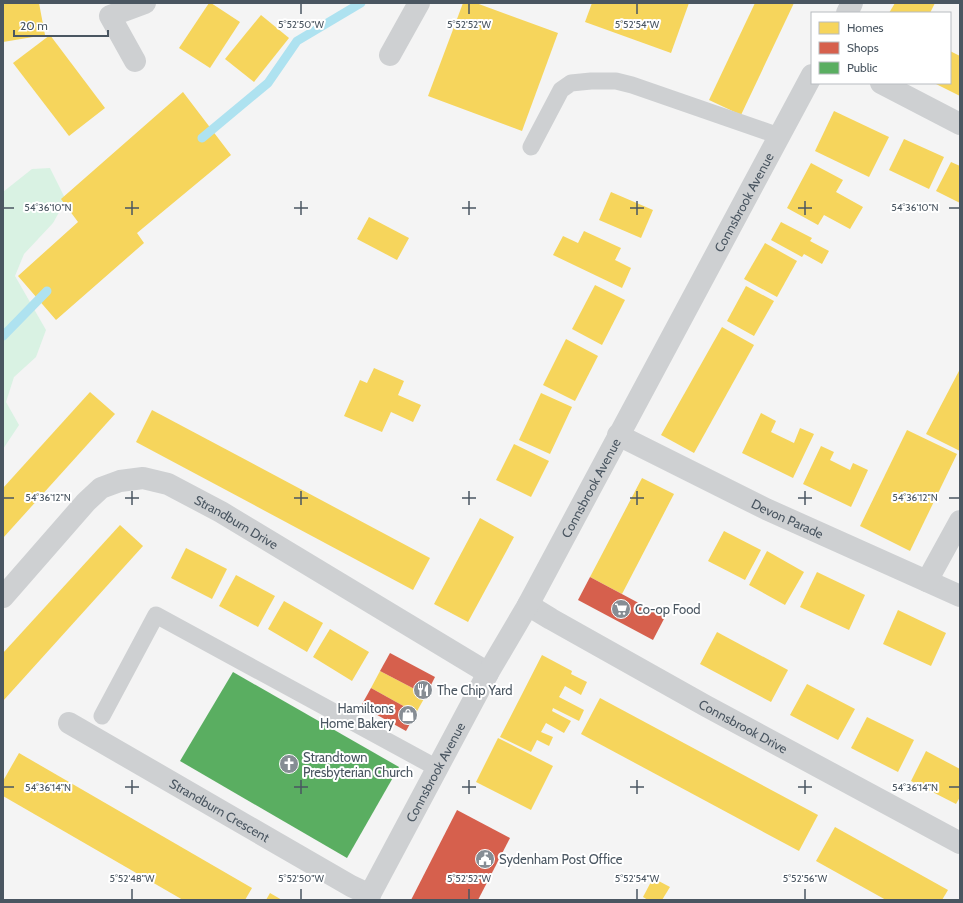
<svg xmlns="http://www.w3.org/2000/svg" width="963" height="903" font-family="Cabin,sans-serif">
	<rect width="100%" height="100%" fill="#f4f4f4"/>
	<path fill="#d9f2e3" d="M 50,168 L 66,200 L 53,223 L 24,254 L 15,276 L 46,330 L 36,357 L 14,377 L 6,402 L 19,425 L 3,449 L 3,192 L 32,169 Z"/>
	<g fill="#f6d55c">
		<path d="M 3,3 L 39,3 L 45,35 L 3,42 Z"/>
		<path d="M 209,3 L 211,3 L 240,22 L 210,68 L 179,48 Z"/>
		<path d="M 463,3 L 476,3 L 558,33 L 522,131 L 428,96 Z"/>
		<path d="M 592,3 L 689,3 L 671,53 L 585,22 Z"/>
		<path d="M 755,3 L 794,3 L 741,115 L 709,100 Z"/>
		<path d="M 895,3 L 935,3 L 930,13 L 889,13 Z"/>
		<path d="M 261,15 L 289,38 L 254,82 L 225,59 Z"/>
		<path d="M 50,35 L 105,108 L 69,136 L 13,63 Z"/>
		<path d="M 950,51 L 960,56 L 960,96 L 934,83 L 950,83 Z"/>
		<path d="M 183,92 L 231,155 L 137,233 L 144,243 L 56,320 L 18,276 L 78,222 L 61,199 Z"/>
		<path d="M 834,111 L 889,137 L 869,177 L 815,151 Z"/>
		<path d="M 904,139 L 944,157 L 929,189 L 889,170 Z"/>
		<path d="M 951,162 L 960,166 L 960,203 L 936,191 Z"/>
		<path d="M 811,163 L 843,180 L 836,192 L 863,207 L 850,229 L 824,215 L 818,225 L 787,208 Z"/>
		<path d="M 611,192 L 653,210 L 641,238 L 599,220 Z"/>
		<path d="M 369,217 L 409,238 L 397,260 L 357,239 Z"/>
		<path d="M 781,222 L 812,238 L 810,241 L 829,251 L 822,264 L 804,254 L 802,257 L 771,240 Z"/>
		<path d="M 584,231 L 621,248 L 615,260 L 631,268 L 622,288 L 553,255 L 563,236 L 578,243 Z"/>
		<path d="M 765,243 L 797,261 L 777,297 L 744,279 Z"/>
		<path d="M 595,285 L 625,300 L 602,345 L 572,329 Z"/>
		<path d="M 746,286 L 774,301 L 754,336 L 727,321 Z"/>
		<path d="M 722,327 L 754,345 L 694,453 L 661,435 Z"/>
		<path d="M 566,339 L 598,356 L 575,401 L 543,385 Z"/>
		<path d="M 374,368 L 404,381 L 398,395 L 421,405 L 413,422 L 391,412 L 382,432 L 344,416 L 360,380 L 367,383 Z"/>
		<path d="M 960,369 L 960,451 L 926,434 Z"/>
		<path d="M 90,392 L 115,414 L 3,538 L 3,488 Z"/>
		<path d="M 541,393 L 572,407 L 550,454 L 519,440 Z"/>
		<path d="M 152,410 L 430,558 L 413,590 L 136,442 Z"/>
		<path d="M 761,413 L 776,421 L 771,432 L 794,443 L 800,428 L 814,434 L 793,478 L 742,453 Z"/>
		<path d="M 907,430 L 957,454 L 910,551 L 860,526 Z"/>
		<path d="M 514,444 L 549,461 L 531,497 L 496,480 Z"/>
		<path d="M 821,446 L 834,452 L 830,460 L 850,470 L 853,463 L 868,470 L 851,507 L 803,484 Z"/>
		<path d="M 642,478 L 674,494 L 622,594 L 590,577 Z"/>
		<path d="M 480,518 L 514,537 L 468,622 L 434,604 Z"/>
		<path d="M 120,525 L 143,546 L 3,701 L 3,653 Z"/>
		<path d="M 724,531 L 761,550 L 745,580 L 708,561 Z"/>
		<path d="M 186,548 L 227,569 L 212,599 L 171,578 Z"/>
		<path d="M 767,551 L 804,572 L 785,605 L 749,585 Z"/>
		<path d="M 817,572 L 865,595 L 849,630 L 800,607 Z"/>
		<path d="M 236,575 L 275,596 L 258,627 L 219,606 Z"/>
		<path d="M 284,601 L 323,623 L 307,652 L 268,629 Z"/>
		<path d="M 898,610 L 946,633 L 931,666 L 883,644 Z"/>
		<path d="M 330,629 L 369,652 L 352,681 L 313,657 Z"/>
		<path d="M 717,632 L 788,670 L 771,702 L 700,664 Z"/>
		<path d="M 542,655 L 572,671 L 571,674 L 587,682 L 581,695 L 565,686 L 559,697 L 584,710 L 579,721 L 553,708 L 552,711 L 571,721 L 564,733 L 546,723 L 541,732 L 553,737 L 549,746 L 537,740 L 531,752 L 500,737 Z"/>
		<path d="M 380,671 L 426,695 L 416,713 L 371,688 Z"/>
		<path d="M 807,684 L 855,709 L 838,740 L 790,715 Z"/>
		<path d="M 600,698 L 818,815 L 799,851 L 581,734 Z"/>
		<path d="M 867,717 L 914,740 L 898,772 L 851,748 Z"/>
		<path d="M 498,738 L 553,766 L 531,810 L 476,782 Z"/>
		<path d="M 926,751 L 960,769 L 960,797 L 956,804 L 911,781 Z"/>
		<path d="M 19,753 L 252,888 L 245,900 L 183,900 L 3,796 L 3,781 Z"/>
		<path d="M 835,827 L 948,890 L 942,900 L 886,900 L 816,861 Z"/>
		<path d="M 653,878 L 670,887 L 662,900 L 648,900 L 643,897 Z"/>
		<path d="M 270,893 L 282,900 L 266,900 Z"/>
	</g>
	<g fill="#d6604d">
		<path d="M 590,577 L 665,617 L 653,640 L 578,600 Z"/>
		<path d="M 390,653 L 435,677 L 426,695 L 380,671 Z"/>
		<path d="M 371,688 L 416,713 L 406,731 L 361,706 Z"/>
		<path d="M 457,810 L 510,838 L 478,900 L 411,900 Z"/>
	</g>
	<path fill="#5aae61" d="M 233,672 L 399,767 L 347,858 L 180,761 Z"/>
	<g fill="none" stroke-linecap="round" stroke-linejoin="round">
		<g stroke="#aee2f0" stroke-width="9">
			<path d="M 202,138 L 268,83 L 297,41 L 361,3"/>
			<path d="M 3,336 L 47,291"/>
		</g>
		<g stroke="#ced0d2" stroke-width="17">
			<path d="M 531,147 L 561,90 L 571,83 L 591,81 L 616,81 L 632,85 L 779,136"/>
			<path d="M 102,716 L 156,615 L 437,768"/>
		</g>
		<g stroke="#ced0d2" stroke-width="22">
			<path d="M 847,13 L 852,3"/>
			<path d="M 390,55 L 419,3"/>
			<path d="M 135,61 L 110,16 L 145,3"/>
			<path d="M 881,83 L 960,124"/>
			<path id="s1" d="M 618,435 L 766,509 L 960,596"/>
			<path d="M 927,581 L 960,521"/>
			<path id="s2" d="M 3,597 L 86,502 L 101,488 L 120,481 L 143,478 L 168,484 L 221,512 L 488,673"/>
			<path id="s3" d="M 528,605 L 551,619 L 706,706 L 960,843"/>
			<path id="s4" d="M 69,723 L 351,886 L 370,895"/>
			<path id="s5" d="M 367,900 L 488,673 L 528,605 L 812,75"/>
		</g>
	</g>
	<path fill="none" stroke="#4a5661" stroke-width="1.5" d="M 301,4 L 301,14M 469,4 L 469,14M 637,4 L 637,14M 132,201 L 132,215M 301,201 L 301,215M 469,201 L 469,215M 637,201 L 637,215M 805,201 L 805,215M 4,208 L 14,208M 125,208 L 139,208M 294,208 L 308,208M 462,208 L 476,208M 630,208 L 644,208M 798,208 L 812,208M 949,208 L 959,208M 132,491 L 132,505M 301,491 L 301,505M 469,491 L 469,505M 637,491 L 637,505M 805,491 L 805,505M 4,498 L 14,498M 125,498 L 139,498M 294,498 L 308,498M 462,498 L 476,498M 630,498 L 644,498M 798,498 L 812,498M 949,498 L 959,498M 132,780 L 132,794M 301,780 L 301,794M 469,780 L 469,794M 637,780 L 637,794M 805,780 L 805,794M 4,787 L 14,787M 125,787 L 139,787M 294,787 L 308,787M 462,787 L 476,787M 630,787 L 644,787M 798,787 L 812,787M 949,787 L 959,787M 132,889 L 132,899M 301,889 L 301,899M 469,889 L 469,899M 637,889 L 637,899M 805,889 L 805,899"/>
	<defs>
		<symbol id="supermarket-disc" viewBox="-11 -11 22 22"><circle r="9.5" fill="#868d94" stroke="#fff"/><path d="M-6-5.5h2.5l.6 2H6L4.5 2H-2.5L-4.4-4H-6ZM-1.5 3.2a1.3 1.3 0 1 0 .1 0ZM3 3.2a1.3 1.3 0 1 0 .1 0Z" fill="#fff"/></symbol>
		<symbol id="restaurant-disc" viewBox="-11 -11 22 22"><circle r="9.5" fill="#868d94" stroke="#fff"/><path d="M-5-6h1v4h1v-4h1v4h1v-4h1v5L-1.5 .5V6h-2V.5L-5-1ZM5-6V6H3V1.5H1.5Q1.5-4 5-6Z" fill="#fff"/></symbol>
		<symbol id="shop-disc" viewBox="-11 -11 22 22"><circle r="9.5" fill="#868d94" stroke="#fff"/><path d="M-5-2.5h2.3a2.7 3.5 0 0 1 5.4 0H5L5.5 6h-11ZM-1.5-2.5h3a1.5 2.3 0 0 0-3 0Z" fill="#fff"/></symbol>
		<symbol id="church-disc" viewBox="-11 -11 22 22"><circle r="9.5" fill="#868d94" stroke="#fff"/><path d="M-1.2-6h2.4v3.5h3.3v2.4h-3.3V6h-2.4V-.1h-3.3v-2.4h3.3Z" fill="#fff"/></symbol>
		<symbol id="civic-disc" viewBox="-11 -11 22 22"><circle r="9.5" fill="#868d94" stroke="#fff"/><path d="M-.6-6.5H3V-4.5H.6V-3L4-1V1h2V6H-6V1h2V-1L-.6-3ZM-1.2 2.5V6h2.4V2.5Z" fill="#fff"/></symbol>
	</defs>
	<g fill-rule="evenodd">
		<use href="#supermarket-disc" x="610" y="598" width="22" height="22"/>
		<use href="#restaurant-disc" x="412" y="679" width="22" height="22"/>
		<use href="#shop-disc" x="397" y="704" width="22" height="22"/>
		<use href="#church-disc" x="278" y="753" width="22" height="22"/>
		<use href="#civic-disc" x="474" y="848" width="22" height="22"/>
	</g>
	<g text-anchor="middle" stroke-width="4" stroke-linejoin="round" paint-order="stroke">
		<g font-size="13" fill="#4a5661" stroke="#fff">
			<text dy="5" stroke="none"><textPath href="#s5" startOffset="793">Connsbrook Avenue</textPath></text>
			<text dy="5" stroke="none"><textPath href="#s5" startOffset="469">Connsbrook Avenue</textPath></text>
			<text dy="5" stroke="none"><textPath href="#s1" startOffset="189">Devon Parade</textPath></text>
			<text dy="5" stroke="none"><textPath href="#s2" startOffset="294">Strandburn Drive</textPath></text>
			<text dy="5" stroke="none"><textPath href="#s3" startOffset="247">Connsbrook Drive</textPath></text>
			<text dy="5" stroke="none"><textPath href="#s5" startOffset="145">Connsbrook Avenue</textPath></text>
			<text dy="5" stroke="none"><textPath href="#s4" startOffset="174">Strandburn Crescent</textPath></text>
		</g>
		<g font-size="13" fill="#4a5661" stroke="#fff" text-anchor="start">
			<text x="635" y="614">Co-op Food</text>
			<text x="437" y="695">The Chip Yard</text>
			<text x="394" y="713" text-anchor="end">Hamiltons<tspan x="394" dy="15">Home Bakery</tspan></text>
			<text x="303" y="762">Strandtown<tspan x="303" dy="15">Presbyterian Church</tspan></text>
			<text x="499" y="864">Sydenham Post Office</text>
		</g>
	</g>
	<g font-size="10" text-anchor="middle" fill="#4a5661" stroke="#fff" stroke-width="4" stroke-linejoin="round" paint-order="stroke">
		<text x="301" y="28">5°52'50"W</text>
		<text x="469" y="28">5°52'52"W</text>
		<text x="637" y="28">5°52'54"W</text>
		<text x="915" y="211">54°36'10"N</text>
		<text x="48" y="211">54°36'10"N</text>
		<text x="915" y="501">54°36'12"N</text>
		<text x="48" y="501">54°36'12"N</text>
		<text x="915" y="791">54°36'14"N</text>
		<text x="48" y="791">54°36'14"N</text>
		<text x="132" y="882">5°52'48"W</text>
		<text x="301" y="882">5°52'50"W</text>
		<text x="469" y="882">5°52'52"W</text>
		<text x="637" y="882">5°52'54"W</text>
		<text x="805" y="882">5°52'56"W</text>
	</g>
	<rect width="963" height="903" fill="none" stroke="#4a5661" stroke-width="8"/>
	<rect x="811" y="12" width="140" height="72" fill="#ffffff" stroke="#b7bbc0"/>
	<rect x="819" y="22" width="20" height="12" fill="#f6d55c" stroke="#b7bbc0"/>
	<text x="847" y="32" font-size="12" fill="#4a5661">Homes</text>
	<rect x="819" y="42" width="20" height="12" fill="#d6604d" stroke="#b7bbc0"/>
	<text x="847" y="52" font-size="12" fill="#4a5661">Shops</text>
	<rect x="819" y="62" width="20" height="12" fill="#5aae61" stroke="#b7bbc0"/>
	<text x="847" y="72" font-size="12" fill="#4a5661">Public</text>
	<path d="M14 30v6h94v-6" fill="none" stroke="#4a5661" stroke-width="2"/>
	<text x="20" y="30" font-size="12" fill="#4a5661" stroke="#ffffff" stroke-width="3" paint-order="stroke">20 m</text>
</svg>
